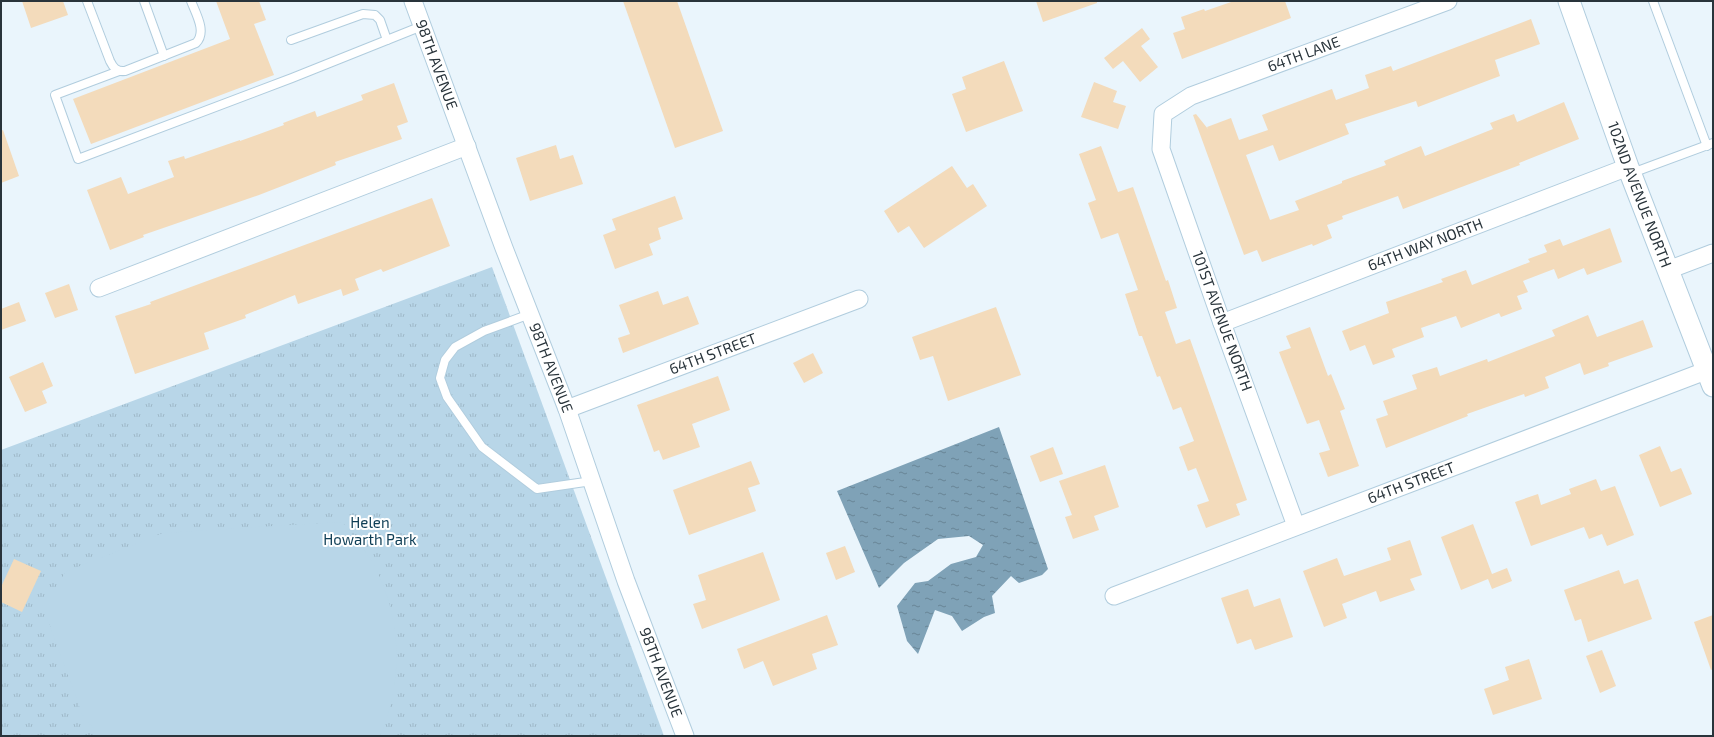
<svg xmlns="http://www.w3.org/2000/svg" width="1714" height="737" font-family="'Exo 2',sans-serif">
	<defs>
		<pattern id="grass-tufts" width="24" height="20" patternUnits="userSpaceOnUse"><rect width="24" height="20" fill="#b8d6e8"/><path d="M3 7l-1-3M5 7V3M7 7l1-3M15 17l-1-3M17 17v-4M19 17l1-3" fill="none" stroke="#9eb8c8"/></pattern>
		<pattern id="water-ripples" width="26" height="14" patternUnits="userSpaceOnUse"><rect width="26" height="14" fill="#7fa2b7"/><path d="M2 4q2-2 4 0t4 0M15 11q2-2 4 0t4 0" fill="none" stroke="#688596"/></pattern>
	</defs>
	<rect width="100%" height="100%" fill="#eaf5fc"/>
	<path fill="url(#grass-tufts)" d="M 492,267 L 664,736 L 1,736 L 1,450 Z"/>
	<path fill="#b8d6e8" d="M 340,522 L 343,523 C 353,536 363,548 372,562 C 402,614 404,682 380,736 L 99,736 L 82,714 L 45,612 L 65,572 L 163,533 Z"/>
	<path fill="url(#water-ripples)" d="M 999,427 L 1048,569 L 1042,575 L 1019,583 L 1011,576 L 992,596 L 995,613 L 984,617 L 962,631 L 952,616 L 935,610 L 918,654 L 907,641 L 897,606 L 915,583 L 928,581 L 951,564 L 976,557 L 983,545 L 969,536 L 938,539 L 904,563 L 879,588 L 837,491 Z"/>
	<g fill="#f3dbbb">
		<path d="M 22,1 L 63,1 L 68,15 L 31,28 Z"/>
		<path d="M 216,1 L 259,1 L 266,20 L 254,24 L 274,75 L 91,144 L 73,99 L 230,39 Z"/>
		<path d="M 623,1 L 677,1 L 723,131 L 675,148 Z"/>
		<path d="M 1036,1 L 1097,1 L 1097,3 L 1043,22 Z"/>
		<path d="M 1234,1 L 1285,1 L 1291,18 L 1182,59 L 1173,33 L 1185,29 L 1181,17 L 1204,9 L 1205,11 Z"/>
		<path d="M 1531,19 L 1540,44 L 1495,60 L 1500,76 L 1418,107 L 1416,101 L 1345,124 L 1349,134 L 1279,161 L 1273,145 L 1246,155 L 1270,220 L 1299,210 L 1295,201 L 1342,183 L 1342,181 L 1386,165 L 1384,161 L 1421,146 L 1425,156 L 1493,129 L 1490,123 L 1514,114 L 1517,122 L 1564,102 L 1579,139 L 1519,163 L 1520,165 L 1403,209 L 1398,196 L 1342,216 L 1343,219 L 1327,225 L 1332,238 L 1313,246 L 1312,244 L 1262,262 L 1257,250 L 1244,255 L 1193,115 L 1196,114 L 1208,129 L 1207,127 L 1231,118 L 1239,140 L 1268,130 L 1262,115 L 1332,89 L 1336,100 L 1369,88 L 1365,75 L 1391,66 L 1393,71 Z"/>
		<path d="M 1142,28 L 1150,39 L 1141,46 L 1158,67 L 1140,82 L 1123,61 L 1113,69 L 1104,58 Z"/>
		<path d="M 1004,61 L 1023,111 L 966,132 L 952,94 L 966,89 L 962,77 Z"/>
		<path d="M 1094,82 L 1117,91 L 1113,102 L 1126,106 L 1118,129 L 1081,117 Z"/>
		<path d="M 394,83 L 408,122 L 397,126 L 402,139 L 335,162 L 336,165 L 259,195 L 143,235 L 144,237 L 110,250 L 87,190 L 121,177 L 128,194 L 174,177 L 168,161 L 184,156 L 185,159 L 240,140 L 240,141 L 284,125 L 283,123 L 315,111 L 317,117 L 363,100 L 361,95 Z"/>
		<path d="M 3,130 L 19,176 L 1,183 L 1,131 Z"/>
		<path d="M 556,145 L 560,159 L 573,155 L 583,184 L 530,201 L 516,158 Z"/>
		<path d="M 1101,146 L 1118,192 L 1133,187 L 1166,281 L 1168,280 L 1177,308 L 1165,312 L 1176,344 L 1190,339 L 1247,500 L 1236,504 L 1240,515 L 1206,528 L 1197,505 L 1209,501 L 1196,468 L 1188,471 L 1179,447 L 1194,441 L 1181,407 L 1173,410 L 1160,376 L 1157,377 L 1142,336 L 1139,336 L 1125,294 L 1138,290 L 1118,233 L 1101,239 L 1088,203 L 1096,200 L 1079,154 Z"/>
		<path d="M 952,166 L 967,188 L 973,184 L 987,206 L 924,248 L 909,226 L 898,233 L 884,211 Z"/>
		<path d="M 675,196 L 683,219 L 658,228 L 661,239 L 649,244 L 653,255 L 615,269 L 603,235 L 616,230 L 612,219 Z"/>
		<path d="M 432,198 L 450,246 L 383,272 L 381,269 L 355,279 L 359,290 L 343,296 L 341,289 L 298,304 L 295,295 L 245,315 L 246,318 L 204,333 L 209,349 L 135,374 L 115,316 L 151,304 L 150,302 Z"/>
		<path d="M 1610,228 L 1622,262 L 1587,275 L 1584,268 L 1558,279 L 1554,269 L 1523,281 L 1528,292 L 1517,296 L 1522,309 L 1501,317 L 1499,313 L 1461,328 L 1456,316 L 1421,328 L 1424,337 L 1392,349 L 1395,357 L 1373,365 L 1365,345 L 1350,351 L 1342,331 L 1389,313 L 1386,302 L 1443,282 L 1441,279 L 1466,270 L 1472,285 L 1530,262 L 1528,259 L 1547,252 L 1544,245 L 1560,239 L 1563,246 Z"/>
		<path d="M 69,284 L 78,310 L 55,318 L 45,293 Z"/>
		<path d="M 658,291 L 663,305 L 688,296 L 699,324 L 623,353 L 618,338 L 630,334 L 619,305 Z"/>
		<path d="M 19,302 L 26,321 L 1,330 L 1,309 Z"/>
		<path d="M 996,307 L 1021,375 L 948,401 L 933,356 L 920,360 L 912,337 Z"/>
		<path d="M 1588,315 L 1597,337 L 1643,320 L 1653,347 L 1608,363 L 1609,366 L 1584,375 L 1580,363 L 1545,377 L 1549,388 L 1525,397 L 1524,394 L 1467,414 L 1468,416 L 1386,448 L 1376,419 L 1388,415 L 1383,401 L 1417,389 L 1412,375 L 1437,367 L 1440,376 L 1487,359 L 1488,362 L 1555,336 L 1552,330 Z"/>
		<path d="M 1310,327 L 1328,376 L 1331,374 L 1345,409 L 1340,411 L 1359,466 L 1328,477 L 1319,453 L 1330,450 L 1319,420 L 1307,424 L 1279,352 L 1291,348 L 1286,336 Z"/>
		<path d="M 813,353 L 823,373 L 804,383 L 793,363 Z"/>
		<path d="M 43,362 L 53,386 L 42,391 L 47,403 L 25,412 L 9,377 Z"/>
		<path d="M 718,376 L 730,410 L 692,424 L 700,447 L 663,460 L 659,450 L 654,452 L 637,405 Z"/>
		<path d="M 1660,446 L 1671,472 L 1681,468 L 1692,494 L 1660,507 L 1639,455 Z"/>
		<path d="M 1053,447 L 1063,474 L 1040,482 L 1030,456 Z"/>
		<path d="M 751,461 L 760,484 L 748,488 L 756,511 L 689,535 L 673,490 Z"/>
		<path d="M 1105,465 L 1119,507 L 1094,516 L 1099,530 L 1073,539 L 1065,517 L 1072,515 L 1059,481 Z"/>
		<path d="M 1596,479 L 1601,491 L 1615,486 L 1634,535 L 1607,546 L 1602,534 L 1589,539 L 1584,527 L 1531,546 L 1515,502 L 1538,494 L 1541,505 L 1571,494 L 1569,489 Z"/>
		<path d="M 1473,524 L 1492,574 L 1507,568 L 1512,581 L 1492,589 L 1488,579 L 1461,590 L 1441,537 Z"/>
		<path d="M 1410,540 L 1422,575 L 1410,579 L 1415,590 L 1380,602 L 1376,591 L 1342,604 L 1347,618 L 1324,627 L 1303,571 L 1337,558 L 1344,576 L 1391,560 L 1387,548 Z"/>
		<path d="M 845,546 L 855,572 L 836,580 L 826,553 Z"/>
		<path d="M 763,552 L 780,600 L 702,629 L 693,604 L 706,600 L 698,575 Z"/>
		<path d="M 14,559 L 41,571 L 22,612 L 1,602 L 1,587 Z"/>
		<path d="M 1619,570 L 1624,584 L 1638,579 L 1652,619 L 1588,642 L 1581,619 L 1575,621 L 1564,590 Z"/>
		<path d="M 1248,589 L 1254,607 L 1280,598 L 1293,637 L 1255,650 L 1251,639 L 1237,644 L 1221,598 Z"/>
		<path d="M 827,615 L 838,645 L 812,654 L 817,669 L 773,686 L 763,661 L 744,669 L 737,649 Z"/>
		<path d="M 1713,615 L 1713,669 L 1711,670 L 1694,622 Z"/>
		<path d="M 1602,650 L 1616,686 L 1600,693 L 1586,656 Z"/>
		<path d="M 1529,659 L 1542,699 L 1493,715 L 1484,689 L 1509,680 L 1505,667 Z"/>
	</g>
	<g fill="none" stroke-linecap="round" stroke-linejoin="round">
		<defs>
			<g id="service">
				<path d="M 87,1 L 110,61 C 113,67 116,72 125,71 L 196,43 C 207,32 196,14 191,1"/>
				<path d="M 144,1 L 164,56"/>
				<path d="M 1653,1 L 1707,146"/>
				<path d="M 291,40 L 363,14 L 375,15 L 380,20 L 387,40"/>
				<path d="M 119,71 L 55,95 L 78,159 L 292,78 L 422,26"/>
				<path d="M 1632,173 L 1713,143"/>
				<path d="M 530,314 L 484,331 L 455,347 L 445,360 L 440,378 L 447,397 L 482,447 L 537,489 L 592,481"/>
			</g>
			<g id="minor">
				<path id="s1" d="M 413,1 L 504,248 L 567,409 L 626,581 L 685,736"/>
				<path d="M 1668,270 L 1713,253"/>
				<path d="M 99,288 L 467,146"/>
				<path id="s2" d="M 1222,323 L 1628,167"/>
				<path id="s3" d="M 567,409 L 859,299"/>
				<path id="s4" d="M 1296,526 L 1222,323 L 1161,149 L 1163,114 L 1191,96 L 1448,1"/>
				<path id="s5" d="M 1114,596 L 1708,370"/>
			</g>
			<g id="tertiary">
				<path id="s6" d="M 1569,1 L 1628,167 L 1713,386"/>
			</g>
		</defs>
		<use href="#service" stroke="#b1cdde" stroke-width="10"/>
		<use href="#minor" stroke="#b1cdde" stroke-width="19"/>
		<use href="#tertiary" stroke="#b1cdde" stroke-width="23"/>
		<use href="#service" stroke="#fff" stroke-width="8"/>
		<use href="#minor" stroke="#fff" stroke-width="17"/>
		<use href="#tertiary" stroke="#fff" stroke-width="21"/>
	</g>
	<g text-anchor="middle" stroke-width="4" stroke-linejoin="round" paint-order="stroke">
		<g font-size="15" fill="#29343b" stroke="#fff">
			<text dy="5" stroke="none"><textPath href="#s4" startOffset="589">64TH LANE</textPath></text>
			<text dy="5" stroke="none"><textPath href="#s1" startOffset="68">98TH AVENUE</textPath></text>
			<text dy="5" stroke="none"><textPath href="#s6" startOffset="206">102ND AVENUE NORTH</textPath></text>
			<text dy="5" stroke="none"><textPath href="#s2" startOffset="218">64TH WAY NORTH</textPath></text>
			<text transform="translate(1222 321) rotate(70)" y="5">101ST AVENUE NORTH</text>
			<text dy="5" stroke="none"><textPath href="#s3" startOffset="156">64TH STREET</textPath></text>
			<text dy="5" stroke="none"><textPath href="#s1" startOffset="392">98TH AVENUE</textPath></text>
			<text dy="5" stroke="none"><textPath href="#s5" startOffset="318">64TH STREET</textPath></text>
			<text dy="5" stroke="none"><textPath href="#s1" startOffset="716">98TH AVENUE</textPath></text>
		</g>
		<g font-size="15" fill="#0d3d55" stroke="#fff">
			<text x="370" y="528">Helen<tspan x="370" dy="17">Howarth Park</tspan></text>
		</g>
	</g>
	<rect width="1714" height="737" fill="none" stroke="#29343b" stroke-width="4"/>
</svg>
